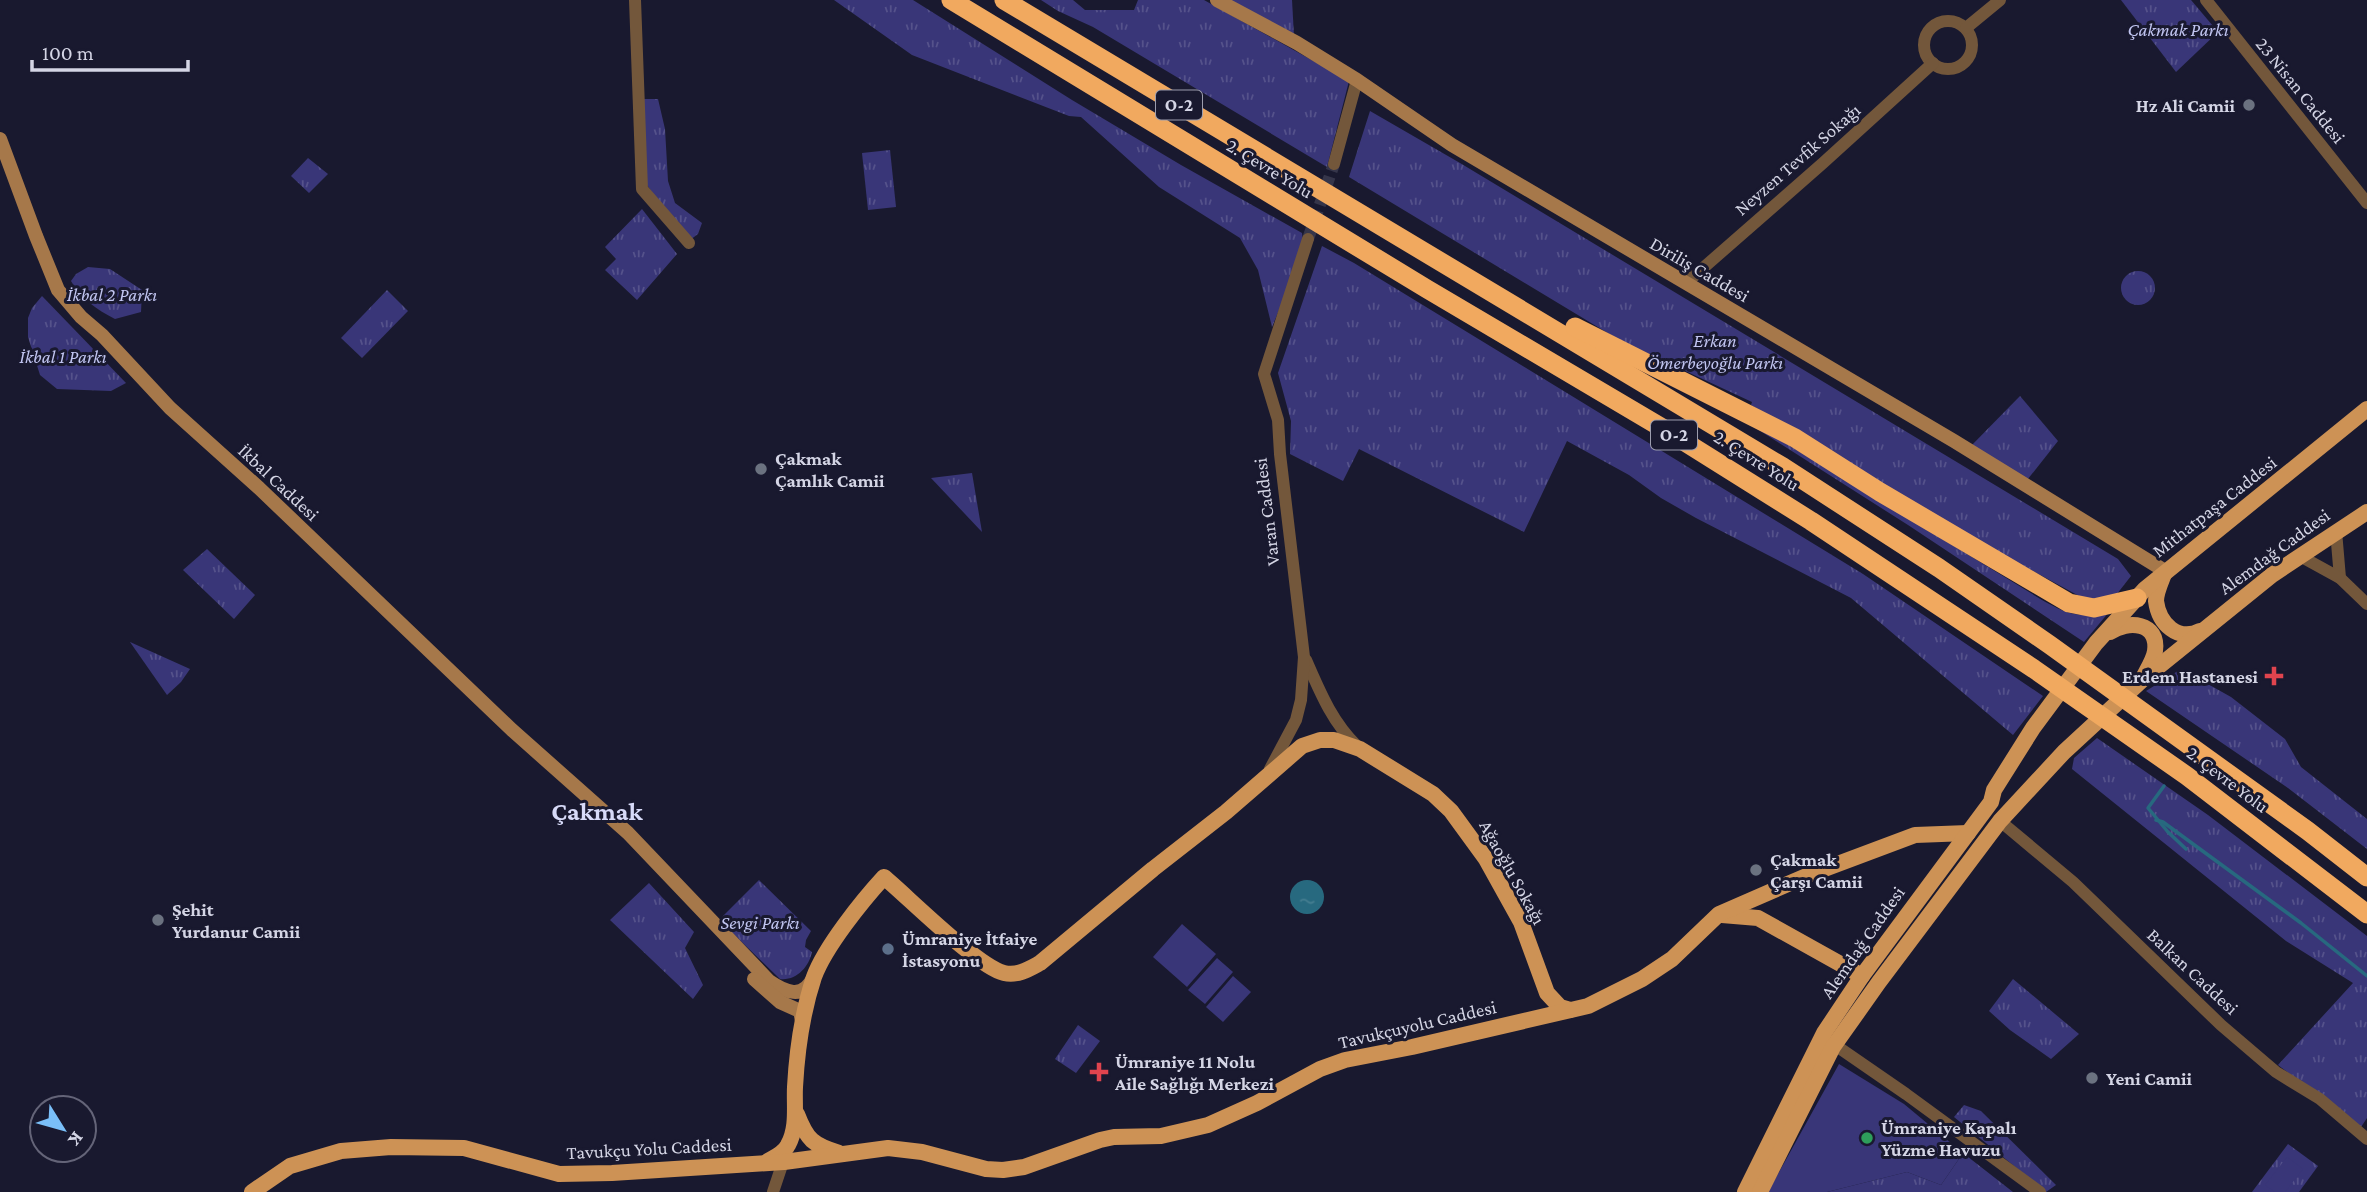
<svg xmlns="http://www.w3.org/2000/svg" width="2367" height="1192" font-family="'Crimson Pro',serif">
	<defs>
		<pattern id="grass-tufts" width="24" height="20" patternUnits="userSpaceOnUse" patternTransform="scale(1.75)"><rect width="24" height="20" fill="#393678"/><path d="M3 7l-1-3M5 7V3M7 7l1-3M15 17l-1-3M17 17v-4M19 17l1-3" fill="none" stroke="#55528b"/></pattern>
		<pattern id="water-ripples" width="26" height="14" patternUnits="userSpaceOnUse" patternTransform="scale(1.75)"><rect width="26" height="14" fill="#27697f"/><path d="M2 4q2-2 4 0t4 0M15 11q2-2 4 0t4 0" fill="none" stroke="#457e91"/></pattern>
	</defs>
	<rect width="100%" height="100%" fill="#19192f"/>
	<g fill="url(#grass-tufts)">
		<path d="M 834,0 L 913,0 L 1072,100 L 1181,165 L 1302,233 L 1304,250 L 1272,327 L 1258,270 L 1240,238 L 1159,187 L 1081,117 L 1069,116 L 912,55 Z"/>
		<path d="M 1041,0 L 1073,0 L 1085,10 L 1134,10 L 1138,0 L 1204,0 L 1349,81 L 1327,167 L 1093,27 L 1058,11 Z"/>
		<path d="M 1228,0 L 1292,0 L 1294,36 Z"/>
		<path d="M 2121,0 L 2191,0 L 2218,32 L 2176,72 Z"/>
		<path d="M 643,99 L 658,99 L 665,129 L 668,181 L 675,203 L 702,223 L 698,234 L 690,240 L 665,211 L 647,185 Z"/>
		<path d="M 1370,111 L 1460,163 L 2118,559 L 2131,576 L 2113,599 L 2096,600 L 2081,597 L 1955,529 L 1751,405 L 1752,402 L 1621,341 L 1349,177 Z"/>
		<path d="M 890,150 L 896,207 L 868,210 L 862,153 Z"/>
		<path d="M 308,158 L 328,174 L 309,193 L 291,176 Z"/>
		<path d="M 642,209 L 677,254 L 637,300 L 605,270 L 616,259 L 605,247 Z"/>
		<path d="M 1322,246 L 1354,263 L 1863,574 L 2043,696 L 2013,735 L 1851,598 L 1696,518 L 1661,498 L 1629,475 L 1567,441 L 1524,532 L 1359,449 L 1343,481 L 1290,454 L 1291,421 L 1278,373 Z"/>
		<path d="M 88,267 L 110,269 L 142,290 L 141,312 L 115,319 C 96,309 81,299 71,281 L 76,274 Z"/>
		<circle cx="2138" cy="288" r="17"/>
		<path d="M 387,290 L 408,311 L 362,358 L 341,338 Z"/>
		<path d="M 42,296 L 126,383 L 111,391 L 57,389 L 40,375 L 28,337 L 28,318 L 32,308 Z"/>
		<path d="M 2020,396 L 2058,441 L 2024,484 L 1970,447 Z"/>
		<path d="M 1732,413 L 1784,442 L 2042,600 C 2071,616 2076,617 2109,612 L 2084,642 L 1908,525 Z"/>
		<path d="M 972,473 L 982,532 L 931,478 Z"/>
		<path d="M 207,549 L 255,595 L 234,619 L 183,570 Z"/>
		<path d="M 130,642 L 190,669 L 181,682 L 167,695 Z"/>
		<path d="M 2181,669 L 2231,697 L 2285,739 L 2301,767 L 2367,819 L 2367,849 L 2288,788 L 2146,691 Z"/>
		<path d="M 2097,738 L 2208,815 L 2367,936 L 2367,1118 L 2361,1127 L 2278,1065 L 2353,983 L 2286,941 L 2072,769 L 2074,758 Z"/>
		<path d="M 759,880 L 811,931 L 806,940 L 805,947 L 812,952 C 809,967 796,981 780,979 L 719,920 Z"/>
		<path d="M 649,883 L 694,932 L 685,948 L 703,985 L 693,999 L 610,920 Z"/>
		<path d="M 2013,979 L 2079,1034 L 2051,1059 L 2010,1030 L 1989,1011 Z"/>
		<path d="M 1078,1025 L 1100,1041 L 1076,1073 L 1055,1059 Z"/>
		<path d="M 1964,1105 L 1981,1111 L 2056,1185 L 2046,1192 L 1954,1117 Z"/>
		<path d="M 2288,1144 L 2318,1166 L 2299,1192 L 2252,1192 Z"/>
		<path d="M 1963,1153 L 2013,1192 L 1827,1192 L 1907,1172 L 1941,1185 Z"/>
	</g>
	<g fill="#393678">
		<path d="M 1182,924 L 1216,954 L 1187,987 L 1153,957 Z"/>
		<path d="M 1217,958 L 1233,972 L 1205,1004 L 1188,990 Z"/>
		<path d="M 1233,976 L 1251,992 L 1223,1022 L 1206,1007 Z"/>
		<path d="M 1839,1064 L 1904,1104 L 1963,1153 L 1941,1185 L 1907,1172 L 1827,1192 L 1768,1192 Z"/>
		<path d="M 2287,1157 L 2303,1169 L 2285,1192 L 2275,1192 L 2265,1185 Z"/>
	</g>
	<circle fill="url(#water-ripples)" cx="1307" cy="897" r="17"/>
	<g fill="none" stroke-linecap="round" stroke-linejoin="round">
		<g stroke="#27697f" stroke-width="3.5">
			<path d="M 2164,786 L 2148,808 L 2168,832 L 2186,849"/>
			<path d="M 2156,820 L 2163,822 L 2301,923 L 2367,976"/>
		</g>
		<path stroke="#35354a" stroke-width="12" stroke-dasharray="12 6" stroke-linecap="butt" d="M 1308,239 L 1334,164"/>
		<g stroke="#73573b" stroke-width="12">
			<path d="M 635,0 L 642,189 L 689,243"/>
			<path d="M 2206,0 L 2367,203"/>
			<circle cx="1948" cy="45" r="24"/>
			<path d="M 1966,28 L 2000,0"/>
			<path d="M 1334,164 L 1357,80"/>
			<path d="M 1686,283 L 1823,163 L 1933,63"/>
			<path d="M 2336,531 L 2340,578"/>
			<path d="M 2300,556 L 2340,578 L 2367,604"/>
			<path d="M 1306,660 C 1320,692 1332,722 1357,746"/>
			<path d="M 1270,769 L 1296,720 L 1301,700 L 1304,657 L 1280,454 L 1278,420 L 1264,374 L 1308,239"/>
			<path d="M 2000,821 L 2073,882 L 2221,1025 L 2276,1072 L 2320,1099 L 2367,1139"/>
			<path d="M 1835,1045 L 1906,1094 L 2040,1192"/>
			<path d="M 773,1192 L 785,1156"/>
		</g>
		<g stroke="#a6784a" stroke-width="14">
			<path d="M 1217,0 L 1297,43 L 1357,80 L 1452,145 L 1954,441 L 2165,571"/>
			<path d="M 0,139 L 36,236 L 58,290 L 81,317 L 102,335 L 170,408 L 259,488 L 512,730 L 628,833 L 769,981 C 785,992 803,1000 813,978"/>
			<path d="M 754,979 L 780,1002 L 800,1011 L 802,1021"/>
		</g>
		<g stroke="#cd9255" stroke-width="16">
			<path d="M 2164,574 C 2161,582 2156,592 2156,601 C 2159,624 2178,642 2200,631"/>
			<path d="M 2110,632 C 2128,620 2159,622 2155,651 C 2154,659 2147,670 2143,678"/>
			<path d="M 1722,915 L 1758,918 L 1862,976"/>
			<path d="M 797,1114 C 807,1140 813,1145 839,1153"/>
			<path d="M 768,1161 C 775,1157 784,1153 788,1145 C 798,1127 794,1106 795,1087 C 797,1050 802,1013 814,977 C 825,947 862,901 884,877 C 909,898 978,967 1004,973 C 1018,976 1029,969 1040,963 L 1153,869 L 1226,812 L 1302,746 L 1320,740 L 1334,740 L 1360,749 L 1433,794 L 1451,811 L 1486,859 L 1521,922 L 1547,993 L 1560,1007 L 1570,1010"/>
			<path d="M 252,1192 L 290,1166 L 341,1151 L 391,1147 L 464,1148 L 559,1174 L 612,1173 L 784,1162 L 888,1148 L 922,1152 L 986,1169 L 1003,1170 L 1024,1167 L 1100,1140 L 1114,1137 L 1161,1136 L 1208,1125 L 1257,1103 L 1320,1069 L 1345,1060 L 1412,1047 L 1588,1006 L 1642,979 L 1672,959 L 1719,914 L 1811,874 L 1915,835 L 1968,833"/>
			<path d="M 1745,1192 L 1824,1033 L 1862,976 L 1991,802 L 1994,790 L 2033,728 L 2096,643 L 2145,589 L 2367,409"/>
			<path d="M 1760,1192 L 1833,1047 L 1879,982 L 2000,821 L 2064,752 L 2142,680 L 2272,575 L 2367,512"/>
		</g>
		<g stroke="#f1a95f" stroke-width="19">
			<path d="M 951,0 L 1427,289 L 1669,432 L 1811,521 L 2034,669 L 2187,776 L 2367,914"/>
			<path d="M 1004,0 L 1783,467 L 1939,568 L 2050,645 L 2308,831 L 2367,877"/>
			<path d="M 1575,327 L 1795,438 L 1880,492 L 2069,603 L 2094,608 L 2137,598"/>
		</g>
	</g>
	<g fill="#6b7280" stroke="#19192f" stroke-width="2.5">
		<circle cx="2249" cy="105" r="7"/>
		<circle cx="761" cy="469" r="7"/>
		<circle cx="1756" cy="870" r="7"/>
		<circle cx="158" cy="920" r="7"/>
		<circle cx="2092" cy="1078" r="7"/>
	</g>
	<g fill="#e0444e" stroke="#19192f" stroke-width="2.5">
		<path d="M2270.5 665.5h7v7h7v7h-7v7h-7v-7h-7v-7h7z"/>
		<path d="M1095.5 1061.5h7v7h7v7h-7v7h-7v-7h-7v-7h7z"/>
	</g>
	<circle fill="#5c6f8a" stroke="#19192f" stroke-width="2.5" cx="888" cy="949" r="7"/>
	<circle fill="#2e9e5b" stroke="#19192f" stroke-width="2.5" cx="1867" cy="1138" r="7"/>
	<g text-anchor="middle" stroke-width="6" stroke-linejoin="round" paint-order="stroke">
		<g fill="#19192f" stroke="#9c9dae" stroke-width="2">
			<rect x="1156" y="90.5" width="46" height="29" rx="5"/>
			<rect x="1651" y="420.5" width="46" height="29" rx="5"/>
		</g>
		<g font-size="18" font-weight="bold" fill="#d4d5e5">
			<text x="1179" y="111">O-2</text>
			<text x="1674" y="441">O-2</text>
		</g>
		<g font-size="19" font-style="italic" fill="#c1c5f1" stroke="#19192f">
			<text x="2178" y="36">Çakmak Parkı</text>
			<text x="112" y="301">İkbal 2 Parkı</text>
			<text x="1715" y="347">Erkan<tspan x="1715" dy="22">Ömerbeyoğlu Parkı</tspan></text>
			<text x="63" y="363">İkbal 1 Parkı</text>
			<text x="760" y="929">Sevgi Parkı</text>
		</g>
		<g font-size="19" fill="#d4d5e5" stroke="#19192f">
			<text transform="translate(2301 90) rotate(51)" y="7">23 Nisan Caddesi</text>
			<text transform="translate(1797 159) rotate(-41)" y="7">Neyzen Tevfik Sokağı</text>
			<text transform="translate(1270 168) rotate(31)" y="7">2. Çevre Yolu</text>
			<text transform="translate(1700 269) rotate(30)" y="7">Diriliş Caddesi</text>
			<text transform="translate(1757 460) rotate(32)" y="7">2. Çevre Yolu</text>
			<text transform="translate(279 482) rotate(43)" y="7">İkbal Caddesi</text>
			<text transform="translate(2214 506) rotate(-38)" y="7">Mithatpaşa Caddesi</text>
			<text transform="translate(1266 512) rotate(-97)" y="7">Varan Caddesi</text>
			<text transform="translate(2274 551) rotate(-36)" y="7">Alemdağ Caddesi</text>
			<text transform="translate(2228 779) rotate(37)" y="7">2. Çevre Yolu</text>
			<text transform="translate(1513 872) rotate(61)" y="7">Ağaoğlu Sokağı</text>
			<text transform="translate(1862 942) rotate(-55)" y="7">Alemdağ Caddesi</text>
			<text transform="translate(2193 971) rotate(43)" y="7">Balkan Caddesi</text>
			<text transform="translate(1417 1024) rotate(-13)" y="7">Tavukçuyolu Caddesi</text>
			<text transform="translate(649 1148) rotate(-3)" y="7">Tavukçu Yolu Caddesi</text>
		</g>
		<g font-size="19" font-weight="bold" fill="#d4d5e5" stroke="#19192f" text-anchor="start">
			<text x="2235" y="112" text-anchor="end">Hz Ali Camii</text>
			<text x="775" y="465">Çakmak<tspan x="775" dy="22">Çamlık Camii</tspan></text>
			<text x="2258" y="683" text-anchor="end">Erdem Hastanesi</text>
			<text x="1770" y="866">Çakmak<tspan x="1770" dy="22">Çarşı Camii</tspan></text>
			<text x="172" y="916">Şehit<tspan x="172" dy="22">Yurdanur Camii</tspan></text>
			<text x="902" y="945">Ümraniye İtfaiye<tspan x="902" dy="22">İstasyonu</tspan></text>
			<text x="1115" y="1068">Ümraniye 11 Nolu<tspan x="1115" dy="22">Aile Sağlığı Merkezi</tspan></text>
			<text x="2106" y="1085">Yeni Camii</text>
			<text x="1881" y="1134">Ümraniye Kapalı<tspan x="1881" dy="22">Yüzme Havuzu</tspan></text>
		</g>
		<g font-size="26" font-weight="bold" fill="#d7daf8" stroke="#19192f">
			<text x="597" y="820">Çakmak</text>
		</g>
	</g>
	<g transform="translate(63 1129) rotate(127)"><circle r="33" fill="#19192f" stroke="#646478" stroke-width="2"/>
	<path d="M0-5L12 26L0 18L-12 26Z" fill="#7abff8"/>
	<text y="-10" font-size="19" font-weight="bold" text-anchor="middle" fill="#d4d5e5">K</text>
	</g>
	<path d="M32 60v10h156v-10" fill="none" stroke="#d4d5e5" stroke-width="3.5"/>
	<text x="42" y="60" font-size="21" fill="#d4d5e5" stroke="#19192f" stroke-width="5" paint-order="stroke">100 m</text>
</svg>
